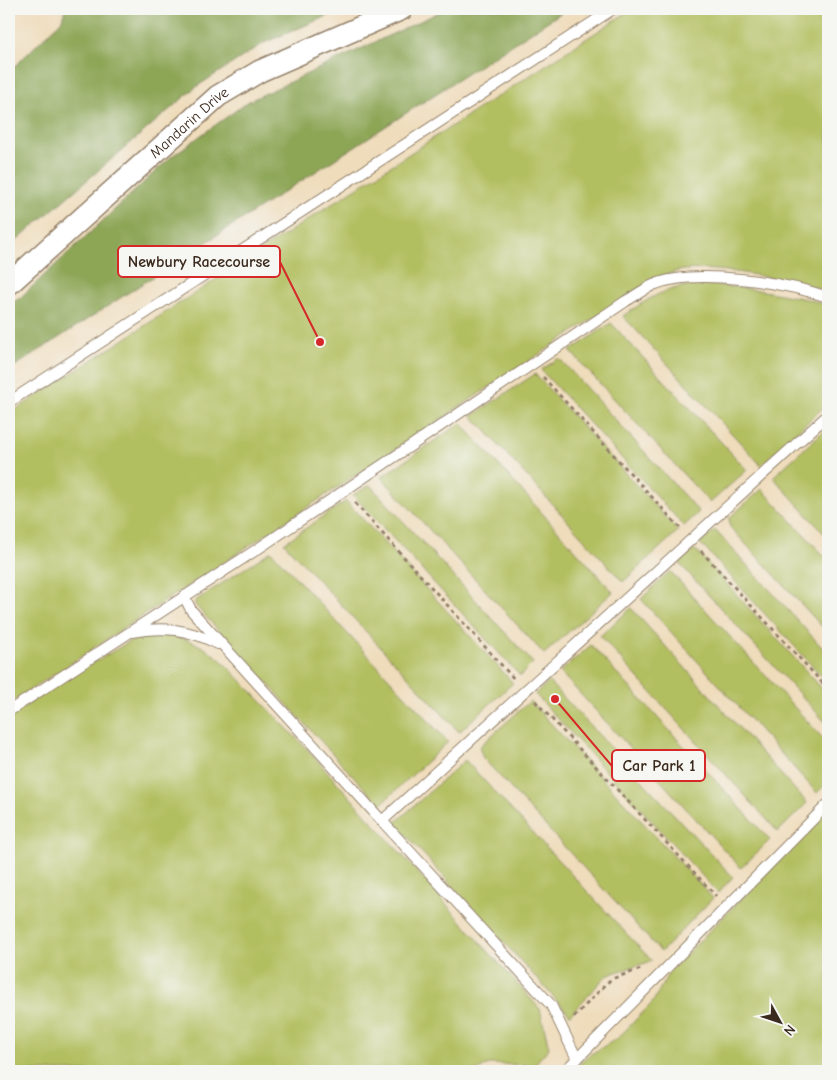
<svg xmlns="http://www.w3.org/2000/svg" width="837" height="1080" font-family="'Comic Neue',sans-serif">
	<rect width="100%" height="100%" fill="#f6f6f2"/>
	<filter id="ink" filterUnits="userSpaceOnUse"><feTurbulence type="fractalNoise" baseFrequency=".02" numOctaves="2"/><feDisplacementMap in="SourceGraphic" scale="10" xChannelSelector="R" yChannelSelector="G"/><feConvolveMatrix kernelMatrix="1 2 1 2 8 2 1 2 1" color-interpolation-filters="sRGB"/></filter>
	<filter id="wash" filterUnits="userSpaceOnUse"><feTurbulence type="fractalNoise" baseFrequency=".0096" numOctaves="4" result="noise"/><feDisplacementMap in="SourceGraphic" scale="20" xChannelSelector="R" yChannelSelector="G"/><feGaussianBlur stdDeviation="1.12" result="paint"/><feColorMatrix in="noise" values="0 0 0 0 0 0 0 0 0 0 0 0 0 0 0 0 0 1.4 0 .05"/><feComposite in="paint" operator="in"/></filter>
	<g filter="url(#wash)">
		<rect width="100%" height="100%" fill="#efdcbb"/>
		<g fill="#b2bf61" stroke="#767440">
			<path d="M 632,9 L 828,9 L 828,291 C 787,281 726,266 684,270 C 668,272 653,281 638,289 L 9,704 L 9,414 Z"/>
			<path d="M 706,284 L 758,290 L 812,300 L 828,306 L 828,403 L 761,465 L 623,316 C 653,295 669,286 706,284 Z"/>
			<path d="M 611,323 L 747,470 L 710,503 L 570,351 Z"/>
			<path d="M 559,358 L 699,512 L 684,526 L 541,370 Z"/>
			<path d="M 535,374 L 678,531 L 623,582 L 472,416 Z"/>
			<path d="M 461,423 L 613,592 L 544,654 L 381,477 Z"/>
			<path d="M 828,427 L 828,538 L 773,477 Z"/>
			<path d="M 370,485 L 533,663 L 520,676 L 353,495 Z"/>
			<path d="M 762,489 L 828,560 L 828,633 L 730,527 L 729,518 Z"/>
			<path d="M 346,501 L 513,683 L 459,732 L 284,543 Z"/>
			<path d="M 715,530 L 828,654 L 828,683 L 700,543 Z"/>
			<path d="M 695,549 L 828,695 L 828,725 L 679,563 Z"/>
			<path d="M 271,551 L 448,742 L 380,805 L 195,605 L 195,601 Z"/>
			<path d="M 670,571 L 828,744 L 828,782 L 817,793 L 641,599 Z"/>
			<path d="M 631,608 L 807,803 L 778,832 L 600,636 Z"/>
			<path d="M 166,635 C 190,639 203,645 222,661 L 306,748 L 540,1009 L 549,1048 L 534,1065 L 489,1064 L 477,1071 L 9,1071 L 9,718 L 50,689 L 130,641 L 146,636 Z"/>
			<path d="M 591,645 L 770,840 L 741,868 L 560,672 Z"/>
			<path d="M 549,682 L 733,877 L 718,893 L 535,694 Z"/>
			<path d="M 530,701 L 713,898 L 661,952 L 483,758 L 479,747 Z"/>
			<path d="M 465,760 L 652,961 L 607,975 L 570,1015 L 395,823 Z"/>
			<path d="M 828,811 L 828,1071 L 573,1071 L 586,1057 L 618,1038 L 653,1002 L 669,972 Z"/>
		</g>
		<g fill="#8da657" stroke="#64683a">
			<path d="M 66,9 L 344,9 L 264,43 L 196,87 L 9,247 L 9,72 L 61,21 Z"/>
			<path d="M 446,9 L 567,9 L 9,370 L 9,305 L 20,298 L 172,156 L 249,101 Z"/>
		</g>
	</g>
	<g filter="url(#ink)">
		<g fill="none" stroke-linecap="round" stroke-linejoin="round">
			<defs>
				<g id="service">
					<path d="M 9,402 L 613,9"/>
					<path d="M 184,596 L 191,610 L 382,821"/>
					<path d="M 132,632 C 165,626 188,629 218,644"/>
					<path d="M 9,711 L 259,548 L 626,301 C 635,296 644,289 653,285 C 695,267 786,283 828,297"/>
					<path d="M 577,1059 L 551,1005 L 382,821 L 828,415"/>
					<path d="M 565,1071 L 828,804"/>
				</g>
				<g id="minor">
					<path id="s1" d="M 9,284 L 218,96 L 260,71 L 402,9"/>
				</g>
			</defs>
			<use href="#service" stroke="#95836c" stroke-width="12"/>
			<use href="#minor" stroke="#95836c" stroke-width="24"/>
			<g stroke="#95836c" stroke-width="3" stroke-dasharray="4 4" stroke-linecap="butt">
				<path d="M 543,377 L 680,528"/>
				<path d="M 355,503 L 515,680"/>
				<path d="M 701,551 L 828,689"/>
				<path d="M 535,701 L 716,896"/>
				<path d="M 574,1017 L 611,979 L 641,969"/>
			</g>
			<use href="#service" stroke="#fff" stroke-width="10"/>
			<use href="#minor" stroke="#fff" stroke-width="21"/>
		</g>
	</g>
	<g text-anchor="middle" stroke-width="4" stroke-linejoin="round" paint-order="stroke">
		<g font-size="15" fill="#3b2a1e" stroke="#f6f6f2">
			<text dy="5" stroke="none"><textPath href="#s1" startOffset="242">Mandarin Drive</textPath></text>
		</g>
	</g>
	<path fill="none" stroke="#d62828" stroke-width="2" d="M320 342L280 262M555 699L612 766"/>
	<g fill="#d62828" stroke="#f6f6f2" stroke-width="2">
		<circle cx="320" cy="342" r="5"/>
		<circle cx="555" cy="699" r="5"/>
	</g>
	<g fill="#f6f6f2" stroke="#d62828" stroke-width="2">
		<rect x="118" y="246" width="162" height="31" rx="5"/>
		<rect x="612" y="750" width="93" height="31" rx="5"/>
	</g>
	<g font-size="16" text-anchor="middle" font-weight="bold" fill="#3b2a1e">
		<text x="199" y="267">Newbury Racecourse</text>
		<text x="659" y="771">Car Park 1</text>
	</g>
	<rect width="837" height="1080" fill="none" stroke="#f6f6f2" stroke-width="30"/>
	<g transform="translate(780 1022) rotate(130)" stroke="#f6f6f2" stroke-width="4" paint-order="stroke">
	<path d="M0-4L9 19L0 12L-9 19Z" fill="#3b2a1e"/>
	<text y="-8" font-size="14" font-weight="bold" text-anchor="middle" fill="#3b2a1e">N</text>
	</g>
</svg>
